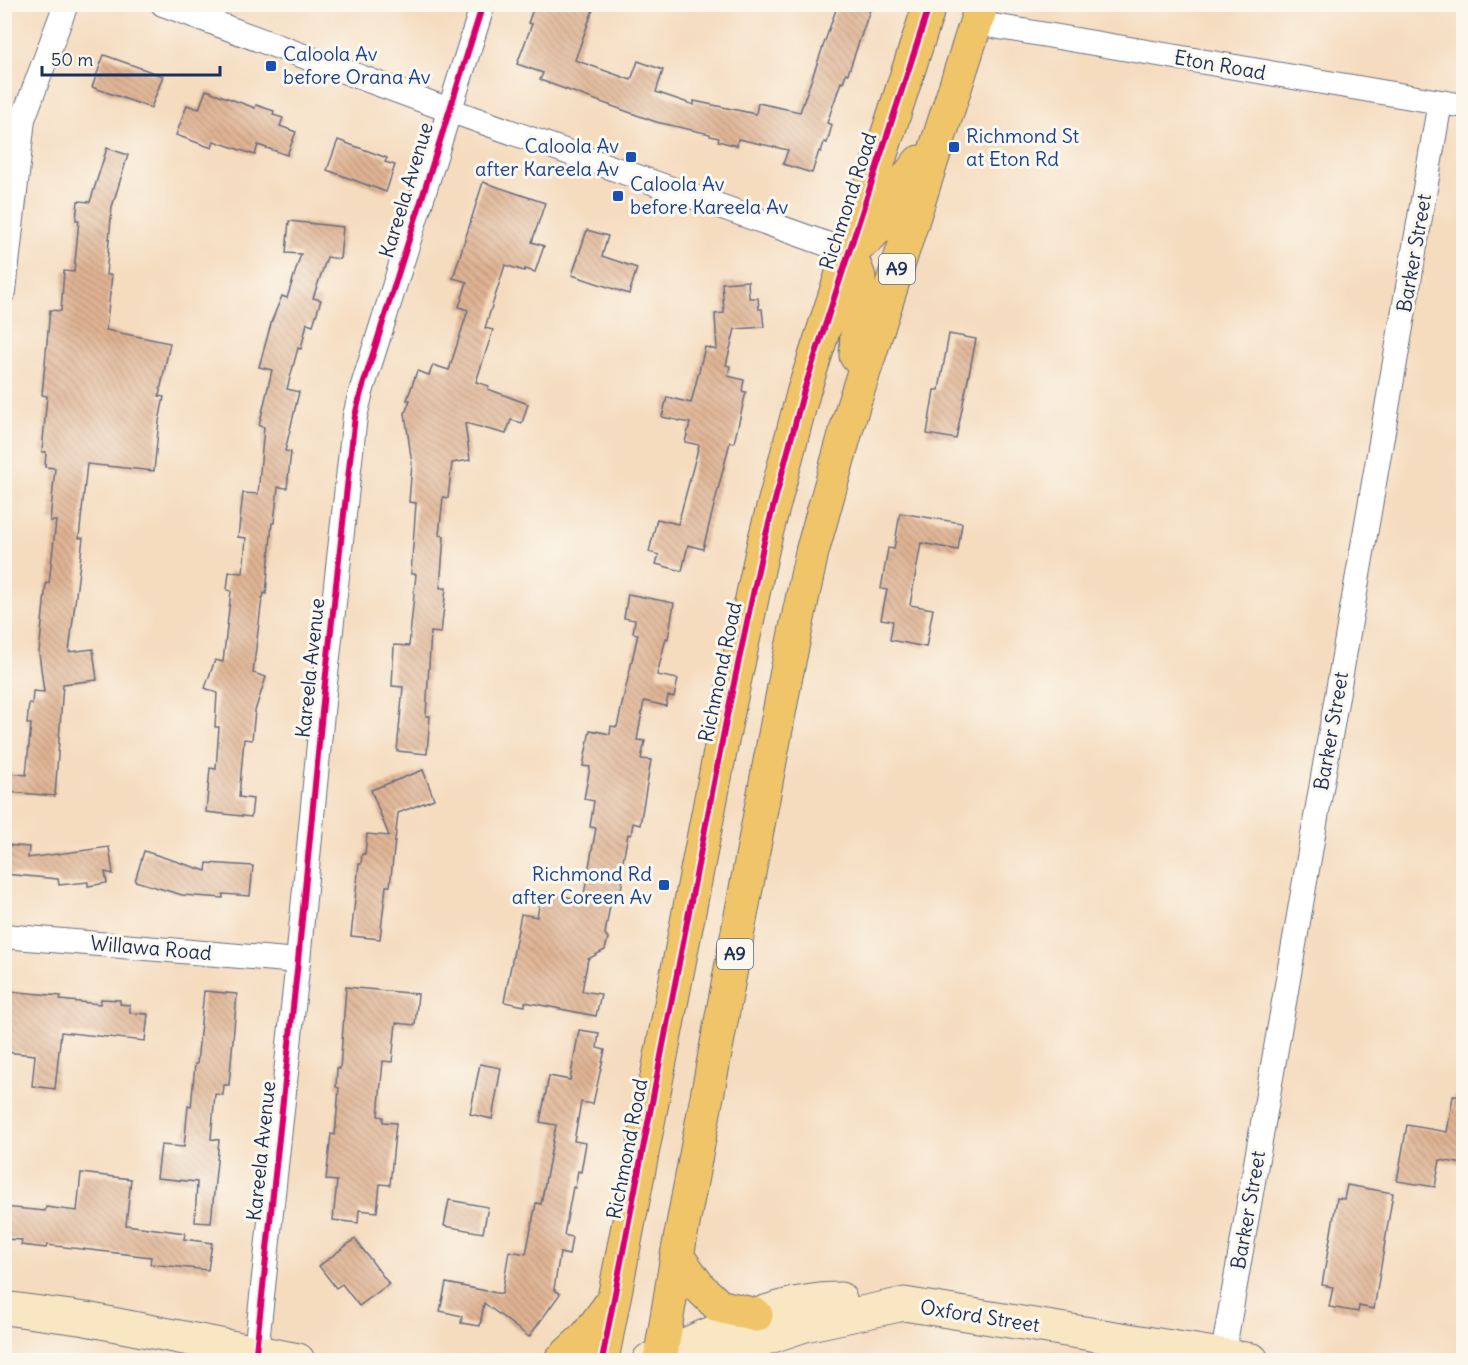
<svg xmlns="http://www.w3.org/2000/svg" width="1468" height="1365" font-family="Delius,sans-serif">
	<defs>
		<pattern id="building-back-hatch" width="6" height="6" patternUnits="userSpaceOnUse" patternTransform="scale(1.5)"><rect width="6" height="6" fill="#e0b493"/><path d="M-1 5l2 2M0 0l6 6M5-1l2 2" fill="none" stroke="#b5937b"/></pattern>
	</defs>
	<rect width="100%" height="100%" fill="#fbf7ec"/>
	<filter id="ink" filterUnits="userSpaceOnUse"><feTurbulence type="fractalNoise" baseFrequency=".0167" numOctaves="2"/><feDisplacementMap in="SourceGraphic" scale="12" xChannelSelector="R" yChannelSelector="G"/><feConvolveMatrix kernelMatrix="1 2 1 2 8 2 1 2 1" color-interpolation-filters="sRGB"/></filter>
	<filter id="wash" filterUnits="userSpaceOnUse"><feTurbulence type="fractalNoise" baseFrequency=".008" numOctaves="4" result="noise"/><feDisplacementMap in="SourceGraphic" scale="24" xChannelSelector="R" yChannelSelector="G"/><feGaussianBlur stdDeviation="1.35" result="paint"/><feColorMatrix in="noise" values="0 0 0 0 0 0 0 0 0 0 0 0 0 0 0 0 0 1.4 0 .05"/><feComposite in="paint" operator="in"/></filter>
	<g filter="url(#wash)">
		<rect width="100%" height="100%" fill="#f5dcbf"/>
		<g id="blocks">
			<g fill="url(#building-back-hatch)">
				<path d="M 535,4 L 595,4 L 575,60 L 631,80 L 638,61 L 663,70 L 656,92 L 694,105 L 694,101 L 756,114 L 758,103 L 800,112 L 838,4 L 872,4 L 848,74 L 846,73 L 843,83 L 841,82 L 827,123 L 832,125 L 827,143 L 824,142 L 821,152 L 819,151 L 812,173 L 783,164 L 788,150 L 738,139 L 737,146 L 718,141 L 719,138 L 710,136 L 710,134 L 656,122 L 540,80 L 543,73 L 517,64 L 532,24 L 528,23 Z"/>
				<path d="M 104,55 L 163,76 L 151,108 L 92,87 Z"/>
				<path d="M 206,90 L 255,108 L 256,105 L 274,111 L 273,115 L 283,118 L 280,126 L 296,132 L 287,155 L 258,145 L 255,155 L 214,141 L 212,148 L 176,135 L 187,105 L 199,109 Z"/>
				<path d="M 338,140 L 387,158 L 385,162 L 395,165 L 386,192 L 327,170 Z"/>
				<path d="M 107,148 L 128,155 L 112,207 L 106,275 L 112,275 L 106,330 L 170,343 L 159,396 L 164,397 L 159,421 L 154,471 L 87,464 L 79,538 L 83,538 L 69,652 L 93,649 L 97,680 L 63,684 L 55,796 L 8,792 L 10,773 L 26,775 L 31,724 L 27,724 L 29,703 L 32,704 L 33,691 L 44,692 L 39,653 L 46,583 L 49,583 L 56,521 L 50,521 L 55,468 L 45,467 L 46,452 L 42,452 L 47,396 L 42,395 L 50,310 L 61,311 L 64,271 L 74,272 L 79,220 L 76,220 L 78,201 L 90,202 Z"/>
				<path d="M 483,182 L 545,203 L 532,242 L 544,246 L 535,272 L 525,269 L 524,271 L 505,265 L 485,328 L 493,330 L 476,382 L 489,386 L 488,389 L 528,404 L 522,423 L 511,420 L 506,434 L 465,423 L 470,460 L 452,463 L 448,498 L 443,497 L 439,535 L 444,536 L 440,588 L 446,588 L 441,633 L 431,632 L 426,716 L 430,716 L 427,754 L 397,751 L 403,687 L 392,686 L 394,645 L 409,646 L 416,574 L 411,574 L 416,503 L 409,502 L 412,464 L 405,413 L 410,400 L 407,400 L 417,371 L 429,375 L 433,365 L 449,370 L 468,310 L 459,307 L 467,282 L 453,278 Z"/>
				<path d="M 289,221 L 343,227 L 340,259 L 327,257 L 313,298 L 321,300 L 313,325 L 307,323 L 301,349 L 298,348 L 287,389 L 299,392 L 285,451 L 291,452 L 287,488 L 278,487 L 274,523 L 272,523 L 266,594 L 264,593 L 263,598 L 262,598 L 253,673 L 266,677 L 255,711 L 252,740 L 244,739 L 239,797 L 253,799 L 251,817 L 206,812 L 210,768 L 216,769 L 219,727 L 215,727 L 217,693 L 205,688 L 215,660 L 223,662 L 231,591 L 227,590 L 229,572 L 243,573 L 246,538 L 238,537 L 243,493 L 258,494 L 264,427 L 259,426 L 272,370 L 259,367 L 272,320 L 282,296 L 287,298 L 301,254 L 286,253 Z"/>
				<path d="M 587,230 L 608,236 L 602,256 L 637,268 L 629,294 L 572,275 Z"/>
				<path d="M 748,281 L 749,298 L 758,298 L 759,309 L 762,309 L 764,327 L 735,329 L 726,365 L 730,366 L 728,376 L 744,380 L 742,391 L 746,392 L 734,443 L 730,442 L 703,549 L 688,545 L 682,571 L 656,564 L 659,555 L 649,552 L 657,519 L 678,524 L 699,445 L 685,442 L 690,423 L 662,417 L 667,397 L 691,403 L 705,347 L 717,350 L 715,314 L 724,313 L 722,283 Z"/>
				<path d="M 949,334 L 976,339 L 956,439 L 927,434 L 934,390 L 939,390 Z"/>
				<path d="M 900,513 L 962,523 L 958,550 L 921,543 L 910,605 L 933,609 L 926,647 L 890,640 L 893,621 L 881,619 L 887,590 L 881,589 L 888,548 L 894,549 Z"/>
				<path d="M 628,594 L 674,603 L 668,639 L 666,638 L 657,675 L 678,679 L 674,697 L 668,696 L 666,706 L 644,701 L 637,740 L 645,741 L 641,759 L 651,760 L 640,825 L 633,823 L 631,835 L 628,834 L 620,877 L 623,877 L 620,896 L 612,894 L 605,934 L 608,938 L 605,950 L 588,959 L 582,991 L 601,994 L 596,1016 L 525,1002 L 525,1006 L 504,1002 L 521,914 L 537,917 L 542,892 L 583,900 L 596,828 L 590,827 L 594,801 L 584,799 L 590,767 L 583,766 L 590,730 L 610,734 L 611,726 L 617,727 L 638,634 L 633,633 L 635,620 L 624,618 Z"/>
				<path d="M 423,770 L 434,799 L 398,813 L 390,886 L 386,886 L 380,939 L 351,936 L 359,864 L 361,864 L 362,854 L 365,854 L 367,834 L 389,836 L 371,790 Z"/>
				<path d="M 4,845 L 29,847 L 28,858 L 109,847 L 113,874 L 105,872 L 107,883 L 88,886 L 88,882 L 59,885 L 58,879 L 4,874 Z"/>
				<path d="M 144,851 L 206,871 L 207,863 L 253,866 L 250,896 L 223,894 L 223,898 L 182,895 L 135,881 Z"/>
				<path d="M 346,987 L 418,994 L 415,1025 L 396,1023 L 392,1062 L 383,1061 L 378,1116 L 383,1117 L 383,1122 L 396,1123 L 390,1185 L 380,1184 L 377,1212 L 359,1210 L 358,1223 L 333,1220 L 337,1181 L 326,1180 L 331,1134 L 335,1135 L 339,1088 L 336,1087 L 337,1068 L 340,1069 Z"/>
				<path d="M 8,991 L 61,996 L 60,1000 L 100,1004 L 101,999 L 120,1000 L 120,1004 L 130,1005 L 130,1013 L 148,1014 L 145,1041 L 61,1032 L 55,1089 L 32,1086 L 35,1055 L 4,1052 L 4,1001 L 7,1001 Z"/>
				<path d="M 204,991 L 237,994 L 229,1085 L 224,1085 L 223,1095 L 215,1094 L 211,1139 L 219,1140 L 211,1223 L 195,1222 L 197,1182 L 157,1178 L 161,1145 L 184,1147 L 188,1106 L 191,1107 L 195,1064 L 197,1064 Z"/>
				<path d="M 579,1030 L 599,1033 L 597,1048 L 605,1050 L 593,1104 L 581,1102 L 574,1141 L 586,1143 L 581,1172 L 578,1171 L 575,1188 L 573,1187 L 564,1235 L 572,1237 L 569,1255 L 560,1253 L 554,1289 L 560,1294 L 529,1337 L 484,1303 L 480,1326 L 461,1323 L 462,1316 L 440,1311 L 446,1283 L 502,1294 L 509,1251 L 526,1254 L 536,1203 L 541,1204 L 556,1125 L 540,1122 L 549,1076 L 570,1080 Z"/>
				<path d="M 480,1064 L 501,1068 L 492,1119 L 470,1114 Z"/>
				<path d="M 1453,1096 L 1464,1097 L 1464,1164 L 1440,1160 L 1435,1187 L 1397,1181 L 1407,1125 L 1447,1132 Z"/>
				<path d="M 81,1173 L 131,1179 L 126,1225 L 185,1233 L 184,1239 L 212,1243 L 208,1270 L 150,1264 L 151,1257 L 47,1245 L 46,1248 L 21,1245 L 22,1240 L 4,1239 L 4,1207 L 45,1211 L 46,1207 L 77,1211 Z"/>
				<path d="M 1347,1185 L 1393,1193 L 1374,1309 L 1359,1306 L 1358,1312 L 1329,1307 L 1333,1287 L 1322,1285 L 1337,1198 L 1344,1199 Z"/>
				<path d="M 449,1200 L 488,1207 L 483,1233 L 444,1226 Z"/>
				<path d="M 355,1239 L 389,1284 L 359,1306 L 342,1284 L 336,1288 L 319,1266 Z"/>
			</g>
		</g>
	</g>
	<g filter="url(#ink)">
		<use href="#blocks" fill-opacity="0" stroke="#676c80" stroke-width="1.5"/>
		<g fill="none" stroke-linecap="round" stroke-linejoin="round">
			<defs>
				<g id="street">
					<path d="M 163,4 L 449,110 L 849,252"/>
					<path d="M 976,23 L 1464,106"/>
					<path d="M 4,291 L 23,119 L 66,4"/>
					<path d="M 4,936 L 298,961"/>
					<path d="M 256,1352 L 298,961 L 324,692 L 355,416 L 361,392 L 483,4"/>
					<path d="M 1222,1360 L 1440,102"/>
				</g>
				<g id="secondary">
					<path d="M 4,1308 L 86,1319 L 298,1360"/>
					<path d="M 649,1360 C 711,1336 771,1299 840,1299"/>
					<path d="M 714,1360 L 766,1338 L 805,1325 L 904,1304 L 1252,1360"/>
				</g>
				<g id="highway">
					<path d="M 851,250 L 869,237 L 882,223 L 904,182 L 919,162"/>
					<path d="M 850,253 L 859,277 L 856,356"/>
					<path d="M 677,1256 L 700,1288 L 719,1306 L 756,1315"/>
					<path d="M 561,1360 L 586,1337 L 609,1306"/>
					<path d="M 602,1360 L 726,721 L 764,542 L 804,390 L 930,4"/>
					<path d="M 660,1360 L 677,1256 L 786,676 L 812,552 L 853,406 L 982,4"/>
				</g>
			</defs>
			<use href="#street" stroke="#676c80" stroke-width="26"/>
			<use href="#secondary" stroke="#676c80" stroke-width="35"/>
			<use href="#highway" stroke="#676c80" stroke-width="35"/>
			<use href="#street" stroke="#fff" stroke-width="24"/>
			<use href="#secondary" stroke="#f9e7c3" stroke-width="33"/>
			<use href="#highway" stroke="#f0c469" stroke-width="33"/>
			<defs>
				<g id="cycleway">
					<path d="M 256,1352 L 298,961 L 324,692 L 355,416 L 361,392 L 483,4"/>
					<path d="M 602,1360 L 726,721 L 764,542 L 804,390 L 930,4"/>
				</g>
			</defs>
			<use href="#cycleway" stroke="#fbf7ec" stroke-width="10"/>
			<use href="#cycleway" stroke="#d6006c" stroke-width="6"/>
		</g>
	</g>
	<g fill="#1a4fb4" stroke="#fbf7ec" stroke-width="2">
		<rect x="265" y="60" width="12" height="12" rx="3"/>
		<rect x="948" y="141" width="12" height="12" rx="3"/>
		<rect x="625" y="151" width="12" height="12" rx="3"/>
		<rect x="612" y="190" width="12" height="12" rx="3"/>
		<rect x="658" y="879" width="12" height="12" rx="3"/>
	</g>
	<g text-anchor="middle" stroke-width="6" stroke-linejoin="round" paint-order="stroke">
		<g fill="#fbf7ec" stroke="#5e6b89" stroke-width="1.5">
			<rect x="879" y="254" width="36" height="30" rx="4.5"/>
			<rect x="717" y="939" width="36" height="30" rx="4.5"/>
		</g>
		<g font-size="18" font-weight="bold" fill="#1b2f5e">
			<text x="897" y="275">A9</text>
			<text x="735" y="960">A9</text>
		</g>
		<g font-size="20" fill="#164399" stroke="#fbf7ec" text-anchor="start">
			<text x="283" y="61">Caloola Av<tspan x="283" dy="23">before Orana Av</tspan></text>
			<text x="966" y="143">Richmond St<tspan x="966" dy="23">at Eton Rd</tspan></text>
			<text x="619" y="153" text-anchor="end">Caloola Av<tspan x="619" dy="23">after Kareela Av</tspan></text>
			<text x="630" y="191">Caloola Av<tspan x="630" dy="23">before Kareela Av</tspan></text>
			<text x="652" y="881" text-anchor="end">Richmond Rd<tspan x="652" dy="23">after Coreen Av</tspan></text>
		</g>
		<g font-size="20" fill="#1b2f5e" stroke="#fbf7ec">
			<text transform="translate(1220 65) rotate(10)" y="7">Eton Road</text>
			<text transform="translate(406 190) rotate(-73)" y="7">Kareela Avenue</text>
			<text transform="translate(848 201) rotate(-72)" y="7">Richmond Road</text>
			<text transform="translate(1414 253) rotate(-80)" y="7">Barker Street</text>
			<text transform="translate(310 668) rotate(-84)" y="7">Kareela Avenue</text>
			<text transform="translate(720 672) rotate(-78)" y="7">Richmond Road</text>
			<text transform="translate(1331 731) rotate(-80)" y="7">Barker Street</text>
			<text transform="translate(151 948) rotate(5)" y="7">Willawa Road</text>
			<text transform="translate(627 1149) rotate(-79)" y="7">Richmond Road</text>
			<text transform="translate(261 1151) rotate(-84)" y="7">Kareela Avenue</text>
			<text transform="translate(1248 1210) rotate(-80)" y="7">Barker Street</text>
			<text transform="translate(980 1316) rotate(9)" y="7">Oxford Street</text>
		</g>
	</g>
	<rect width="1468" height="1365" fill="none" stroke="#fbf7ec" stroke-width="24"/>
	<path d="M42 66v9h178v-9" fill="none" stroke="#1b2f5e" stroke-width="3"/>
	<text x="51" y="66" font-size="18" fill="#1b2f5e" stroke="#fbf7ec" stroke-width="4.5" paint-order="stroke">50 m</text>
</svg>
